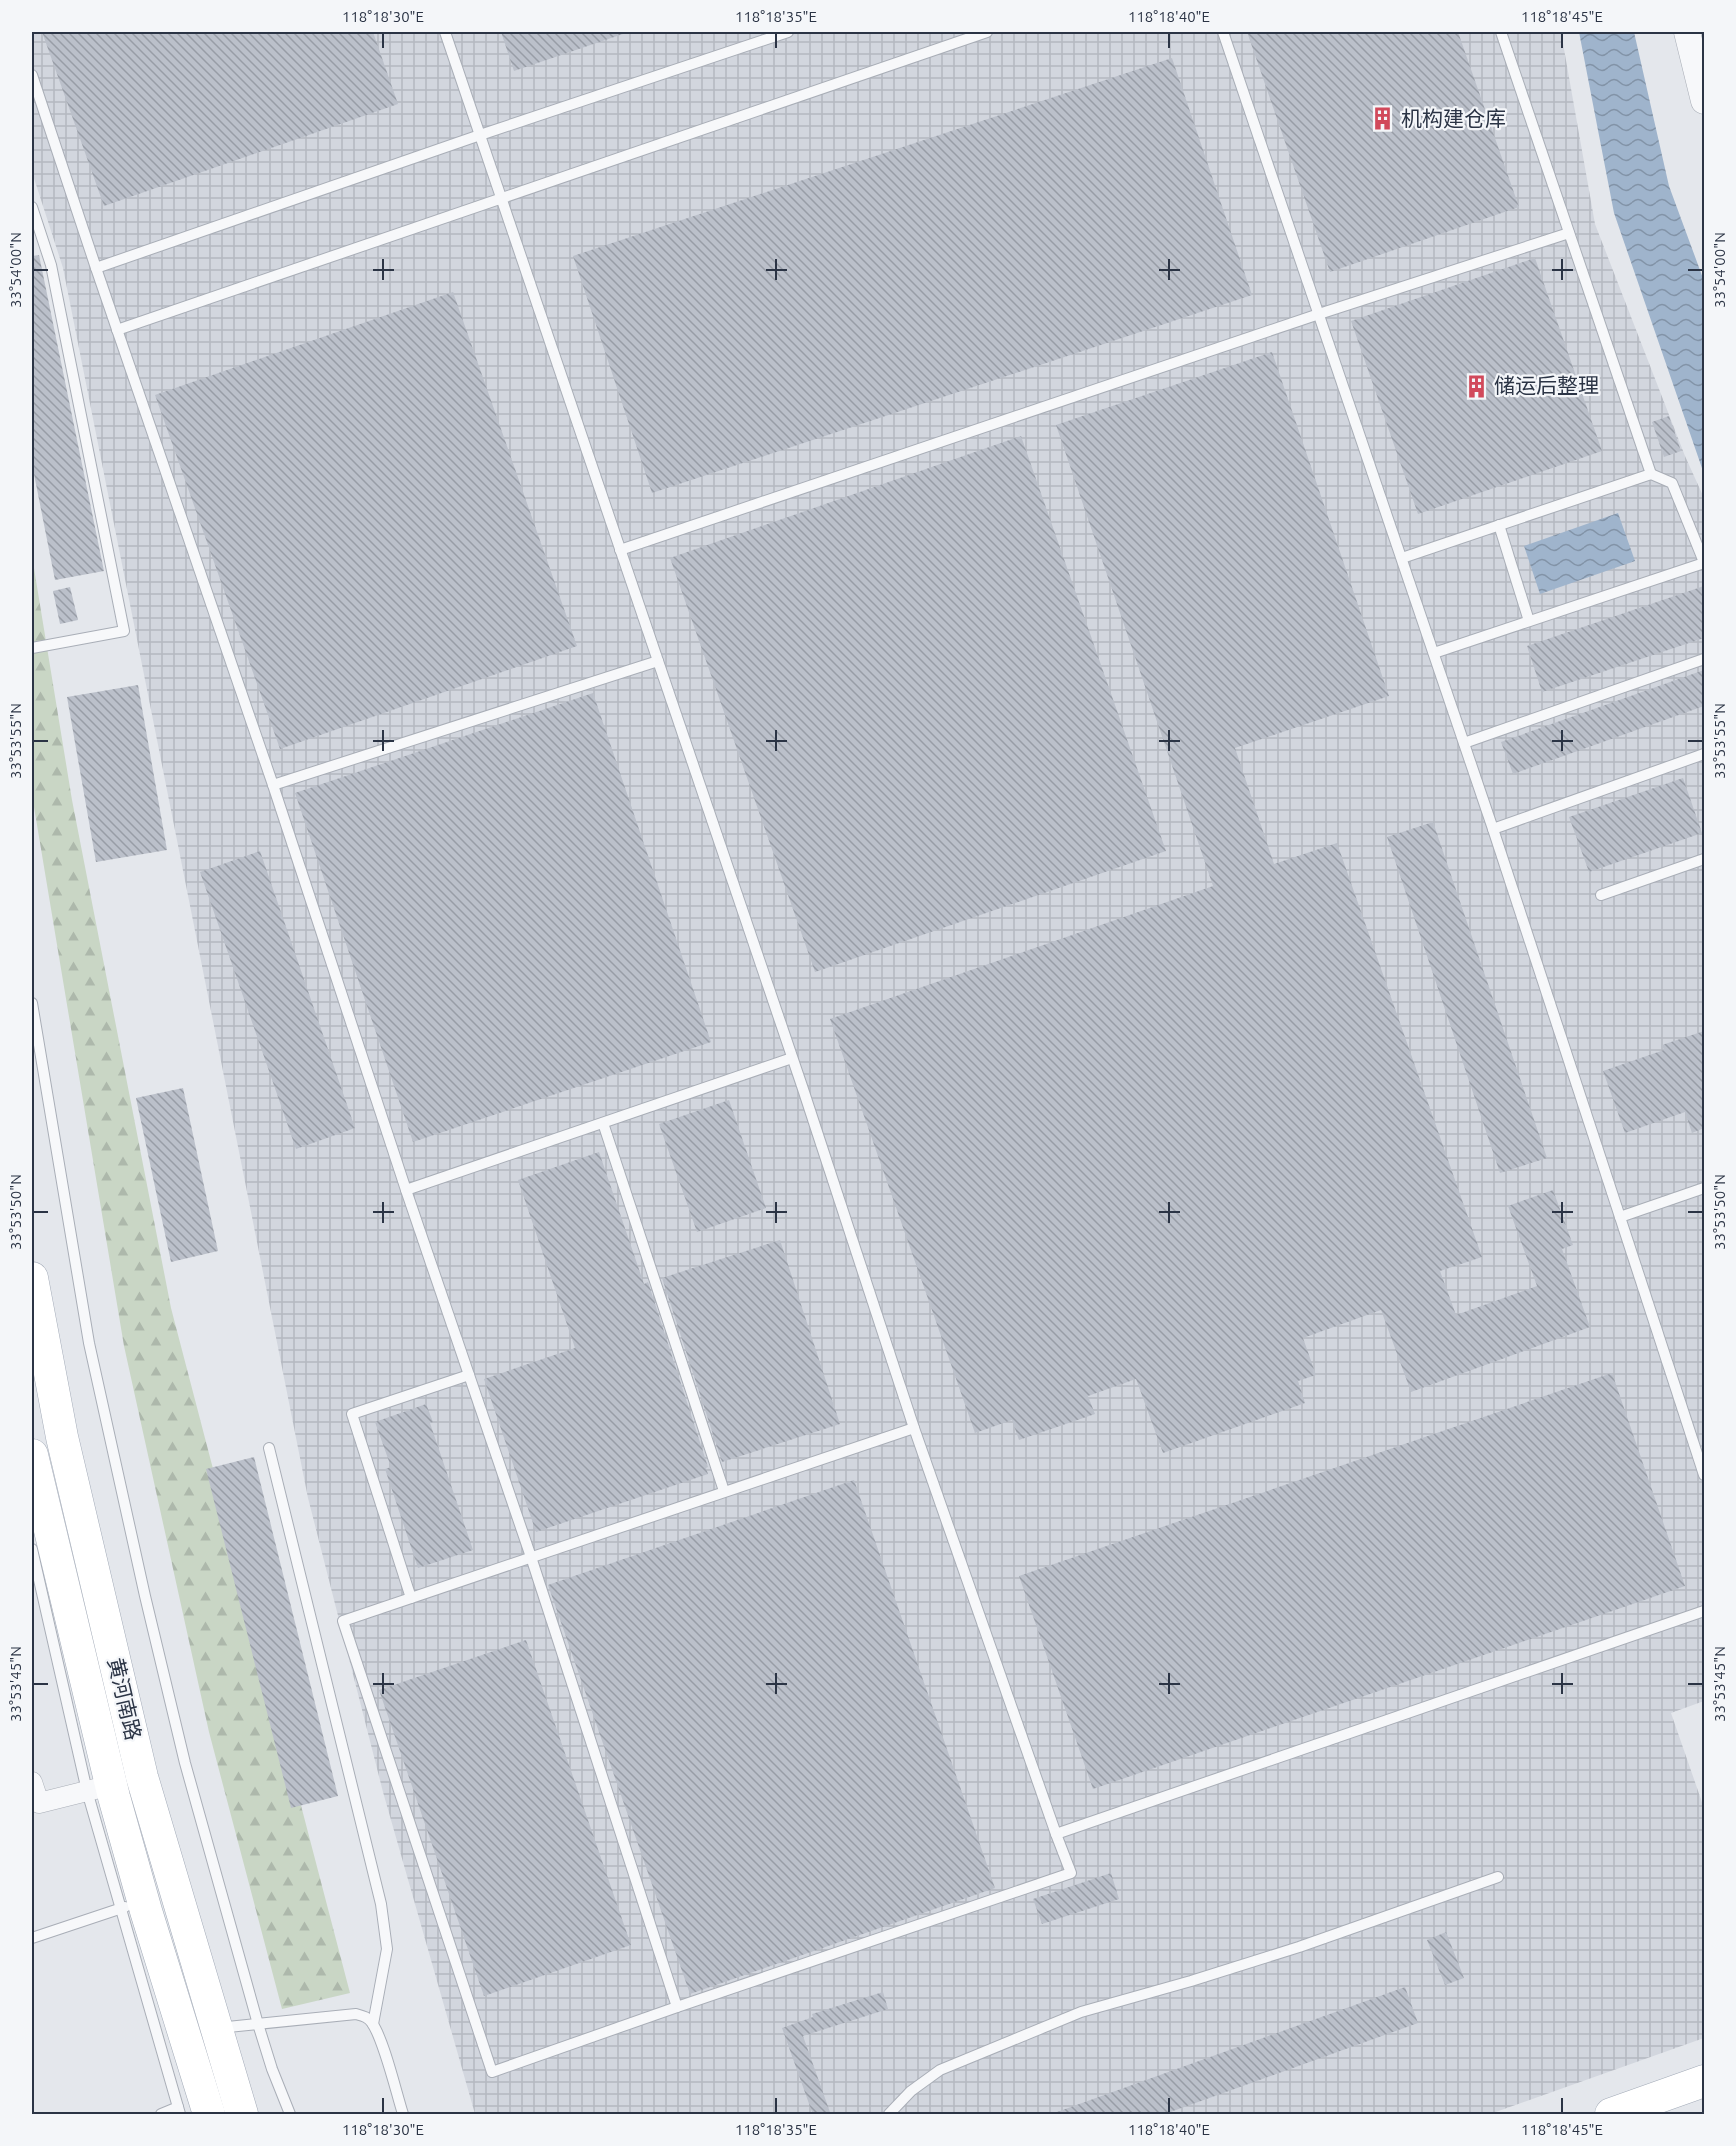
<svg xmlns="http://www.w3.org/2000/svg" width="1736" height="2146" font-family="Ubuntu,'Noto Sans SC',sans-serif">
	<defs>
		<pattern id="industrial-grid" width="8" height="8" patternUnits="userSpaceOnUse" patternTransform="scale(1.5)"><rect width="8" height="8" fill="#d2d6de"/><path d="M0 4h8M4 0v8" fill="none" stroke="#b4b8c0"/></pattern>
		<pattern id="forest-firs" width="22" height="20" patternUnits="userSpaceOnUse" patternTransform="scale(1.5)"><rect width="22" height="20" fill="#c9d6c5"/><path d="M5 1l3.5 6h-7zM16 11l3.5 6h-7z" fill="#adb8ab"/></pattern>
		<pattern id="water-waves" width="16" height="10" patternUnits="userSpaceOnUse" patternTransform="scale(1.5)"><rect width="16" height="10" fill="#9fb4cc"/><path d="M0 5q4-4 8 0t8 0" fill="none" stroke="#8293a7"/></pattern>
		<pattern id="building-back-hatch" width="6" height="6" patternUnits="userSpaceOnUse" patternTransform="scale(1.5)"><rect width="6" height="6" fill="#bbc0ca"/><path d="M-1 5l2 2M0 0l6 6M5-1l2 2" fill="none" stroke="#989da6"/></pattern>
	</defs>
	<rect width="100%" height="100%" fill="#e4e7ec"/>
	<path fill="url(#industrial-grid)" d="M 32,32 L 1561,32 L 1595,224 L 1685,456 L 1704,498 L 1704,1701 L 1671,1713 L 1704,1808 L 1704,2038 L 1490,2114 L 475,2114 L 383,1792 L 308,1498 L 63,268 L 32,172 Z"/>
	<path fill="url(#forest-firs)" d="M 32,556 L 72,800 L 171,1308 L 350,1993 L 282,2009 L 209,1732 L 124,1346 L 32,795 Z"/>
	<g fill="url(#water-waves)">
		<path d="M 1579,32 L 1634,32 L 1669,186 L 1704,281 L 1704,474 L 1614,213 Z"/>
		<path d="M 1618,513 L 1635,561 L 1540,594 L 1524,546 Z"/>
	</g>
	<g fill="url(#building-back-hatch)">
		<path d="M 42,32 L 373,32 L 398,104 L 104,206 Z"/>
		<path d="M 501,32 L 622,32 L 623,34 L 514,71 Z"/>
		<path d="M 1247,32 L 1458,32 L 1519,207 L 1330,272 Z"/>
		<path d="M 1172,58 L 1252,295 L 652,493 L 573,256 Z"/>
		<path d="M 39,255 L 104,571 L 55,580 L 32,464 L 32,256 Z"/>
		<path d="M 1535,258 L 1602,451 L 1418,514 L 1351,321 Z"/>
		<path d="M 453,292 L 577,646 L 280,749 L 155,395 Z"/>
		<path d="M 1272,352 L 1389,696 L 1235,748 L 1274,864 L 1337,843 L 1482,1257 L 1440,1271 L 1456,1315 L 1537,1286 L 1508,1206 L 1553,1190 L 1573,1245 L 1562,1249 L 1590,1327 L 1411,1392 L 1381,1310 L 1303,1338 L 1316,1375 L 1298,1381 L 1305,1403 L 1163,1453 L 1136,1379 L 1088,1396 L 1095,1414 L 1019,1440 L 1012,1420 L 975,1433 L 830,1019 L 1213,886 L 1056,425 Z"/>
		<path d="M 1669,416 L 1681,451 L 1664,457 L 1652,422 Z"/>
		<path d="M 1021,436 L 1166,851 L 815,972 L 670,558 Z"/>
		<path d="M 1704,586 L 1704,638 L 1542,692 L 1527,646 Z"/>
		<path d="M 70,587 L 78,620 L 60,624 L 53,591 Z"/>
		<path d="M 1704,670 L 1704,706 L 1513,774 L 1501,742 Z"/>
		<path d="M 138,685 L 167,850 L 96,862 L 67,697 Z"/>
		<path d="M 593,693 L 711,1042 L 413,1142 L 295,793 Z"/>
		<path d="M 1683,778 L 1702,833 L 1589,872 L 1569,817 Z"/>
		<path d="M 1433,822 L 1547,1158 L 1500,1173 L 1387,837 Z"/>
		<path d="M 260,851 L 355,1128 L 296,1149 L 200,872 Z"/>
		<path d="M 1704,1031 L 1704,1128 L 1692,1133 L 1685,1112 L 1625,1133 L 1603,1071 L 1664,1050 L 1662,1045 Z"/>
		<path d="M 183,1088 L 218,1251 L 171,1262 L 136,1098 Z"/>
		<path d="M 729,1100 L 766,1208 L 697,1232 L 659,1124 Z"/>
		<path d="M 599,1152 L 644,1284 L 648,1282 L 708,1467 L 706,1468 L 708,1474 L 536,1532 L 484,1379 L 575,1348 L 518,1180 Z"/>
		<path d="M 780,1240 L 840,1424 L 722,1462 L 662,1278 Z"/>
		<path d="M 1612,1373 L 1685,1586 L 1093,1789 L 1019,1576 Z"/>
		<path d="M 426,1404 L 433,1422 L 430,1423 L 473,1550 L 418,1568 L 385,1469 L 391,1467 L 375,1422 Z"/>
		<path d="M 254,1457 L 338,1796 L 291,1808 L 206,1469 Z"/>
		<path d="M 854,1480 L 995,1888 L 690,1994 L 548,1585 Z"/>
		<path d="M 526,1640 L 631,1945 L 484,1996 L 379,1690 Z"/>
		<path d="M 1111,1873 L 1119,1899 L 1042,1924 L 1033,1899 Z"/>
		<path d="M 1446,1932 L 1464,1978 L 1445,1985 L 1427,1940 Z"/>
		<path d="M 1405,1987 L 1418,2023 L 1162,2115 L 1057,2115 L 1057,2112 Z"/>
		<path d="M 883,1992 L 888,2009 L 803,2036 L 831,2115 L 813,2115 L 782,2028 L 813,2017 L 812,2014 Z"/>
	</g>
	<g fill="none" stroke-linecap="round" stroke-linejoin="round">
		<defs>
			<g id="service">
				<path d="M 445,32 L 803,1089 L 914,1428 L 1056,1834 L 1704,1611"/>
				<path d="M 1223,32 L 1493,829 L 1620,1217"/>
				<path d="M 32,75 L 96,268 L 480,135 L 788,32"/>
				<path d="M 32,207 L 51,265 L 124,631 L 32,648"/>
				<path d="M 96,268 L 273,785 L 406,1190 L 531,1557 L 677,2007 L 1071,1873 L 1056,1834"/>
				<path d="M 117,330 L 987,32"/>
				<path d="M 1651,474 L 1672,483 L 1704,562"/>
				<path d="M 1499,525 L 1529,621"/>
				<path d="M 620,550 L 1319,314 L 1569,233"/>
				<path d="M 1402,558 L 1651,474 L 1501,32"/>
				<path d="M 1434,653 L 1704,563"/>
				<path d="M 1464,743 L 1704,659"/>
				<path d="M 273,785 L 658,661"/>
				<path d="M 1493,829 L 1704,754"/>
				<path d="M 1601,895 L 1704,859"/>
				<path d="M 32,1003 L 89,1343 L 145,1596 L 185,1763 L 258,2024 L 272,2069 L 290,2114"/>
				<path d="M 603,1123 L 724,1491"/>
				<path d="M 1704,1188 L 1620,1217 L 1704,1475"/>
				<path d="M 406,1190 L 792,1058"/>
				<path d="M 269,1448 L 381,1904 L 387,1949 L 373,2024"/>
				<path d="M 32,1549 L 87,1791 L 180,2114"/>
				<path d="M 411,1598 L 352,1414 L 469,1375"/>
				<path d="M 32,1938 L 125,1907"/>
				<path d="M 677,2007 L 492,2072 L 343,1621 L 914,1428"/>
				<path d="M 218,2028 L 356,2014 C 363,2016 368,2017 372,2023 C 384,2040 396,2092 403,2114"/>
				<path d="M 161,2114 L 178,2107"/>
				<path d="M 889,2114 L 911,2091 L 940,2070 L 1081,2012 L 1191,1981 L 1299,1947 L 1498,1877"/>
			</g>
			<path id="minor" d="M 32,1782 L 39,1803 L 111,1785"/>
			<path id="tertiary" d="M 1687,32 L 1704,101"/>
			<g id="primary">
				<path d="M 32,1278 L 62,1437 L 142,1777 L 242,2114"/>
				<path d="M 32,1455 L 114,1797 L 146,1911 L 209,2114"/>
				<path d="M 1611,2114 L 1704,2081"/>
			</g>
		</defs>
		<use href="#service" stroke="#a9aeb7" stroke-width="12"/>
		<use href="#minor" stroke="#a9aeb7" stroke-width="21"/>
		<use href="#tertiary" stroke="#a9aeb7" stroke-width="27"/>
		<use href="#primary" stroke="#a3abb8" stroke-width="33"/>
		<use href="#service" stroke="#f7f8fa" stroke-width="10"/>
		<use href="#minor" stroke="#f7f8fa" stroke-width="20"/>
		<use href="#tertiary" stroke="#f7f8fa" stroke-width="26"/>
		<use href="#primary" stroke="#fff" stroke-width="32"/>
	</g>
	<path fill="none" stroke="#2b3445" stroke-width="2" d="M 383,33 L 383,48M 776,33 L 776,48M 1169,33 L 1169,48M 1562,33 L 1562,48M 383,259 L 383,280M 776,259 L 776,280M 1169,259 L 1169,280M 1562,259 L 1562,280M 33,270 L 48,270M 373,270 L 394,270M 766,270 L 787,270M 1159,270 L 1180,270M 1552,270 L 1573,270M 1688,270 L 1703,270M 383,730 L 383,751M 776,730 L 776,751M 1169,730 L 1169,751M 1562,730 L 1562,751M 33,741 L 48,741M 373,741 L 394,741M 766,741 L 787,741M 1159,741 L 1180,741M 1552,741 L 1573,741M 1688,741 L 1703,741M 383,1202 L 383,1223M 776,1202 L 776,1223M 1169,1202 L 1169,1223M 1562,1202 L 1562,1223M 33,1212 L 48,1212M 373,1212 L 394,1212M 766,1212 L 787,1212M 1159,1212 L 1180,1212M 1552,1212 L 1573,1212M 1688,1212 L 1703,1212M 383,1673 L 383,1694M 776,1673 L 776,1694M 1169,1673 L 1169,1694M 1562,1673 L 1562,1694M 33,1684 L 48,1684M 373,1684 L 394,1684M 766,1684 L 787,1684M 1159,1684 L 1180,1684M 1552,1684 L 1573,1684M 1688,1684 L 1703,1684M 383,2098 L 383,2113M 776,2098 L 776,2113M 1169,2098 L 1169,2113M 1562,2098 L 1562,2113"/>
	<defs>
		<symbol id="building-bare" viewBox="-9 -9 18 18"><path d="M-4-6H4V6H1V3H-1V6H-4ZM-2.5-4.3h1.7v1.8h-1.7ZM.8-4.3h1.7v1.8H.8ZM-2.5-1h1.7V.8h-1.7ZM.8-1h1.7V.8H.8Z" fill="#d1495b" stroke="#f4f6f9" stroke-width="2.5" paint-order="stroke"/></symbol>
	</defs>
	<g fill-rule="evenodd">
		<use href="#building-bare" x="1366" y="102" width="33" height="33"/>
		<use href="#building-bare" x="1460" y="370" width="33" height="33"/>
	</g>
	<g text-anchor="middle" stroke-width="4.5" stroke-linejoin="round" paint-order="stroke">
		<g font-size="21" fill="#2b3445" stroke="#f4f6f9" text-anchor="start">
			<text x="1401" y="126">机构建仓库</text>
			<text x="1494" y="393">储运后整理</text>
		</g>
		<g font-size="21" fill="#2b3445" stroke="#f4f6f9">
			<text transform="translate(124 1699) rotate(77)" y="7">黄河南路</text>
		</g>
	</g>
	<rect width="1736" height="2146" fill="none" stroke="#f4f6f9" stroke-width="66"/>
	<rect x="33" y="33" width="1670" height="2080" fill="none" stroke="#2b3445" stroke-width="2"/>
	<g font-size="15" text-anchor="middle" fill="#2b3445">
		<text x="383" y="22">118°18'30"E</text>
		<text x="776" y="22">118°18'35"E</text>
		<text x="1169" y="22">118°18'40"E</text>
		<text x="1562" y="22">118°18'45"E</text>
		<text transform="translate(16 270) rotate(-90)" y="5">33°54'00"N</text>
		<text transform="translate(1720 270) rotate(-90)" y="5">33°54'00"N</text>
		<text transform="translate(16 741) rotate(-90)" y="5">33°53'55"N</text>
		<text transform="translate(1720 741) rotate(-90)" y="5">33°53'55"N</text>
		<text transform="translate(16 1212) rotate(-90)" y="5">33°53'50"N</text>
		<text transform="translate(1720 1212) rotate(-90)" y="5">33°53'50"N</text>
		<text transform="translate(16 1684) rotate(-90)" y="5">33°53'45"N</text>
		<text transform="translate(1720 1684) rotate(-90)" y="5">33°53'45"N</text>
		<text x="383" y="2135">118°18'30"E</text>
		<text x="776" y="2135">118°18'35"E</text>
		<text x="1169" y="2135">118°18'40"E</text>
		<text x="1562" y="2135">118°18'45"E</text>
	</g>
</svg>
